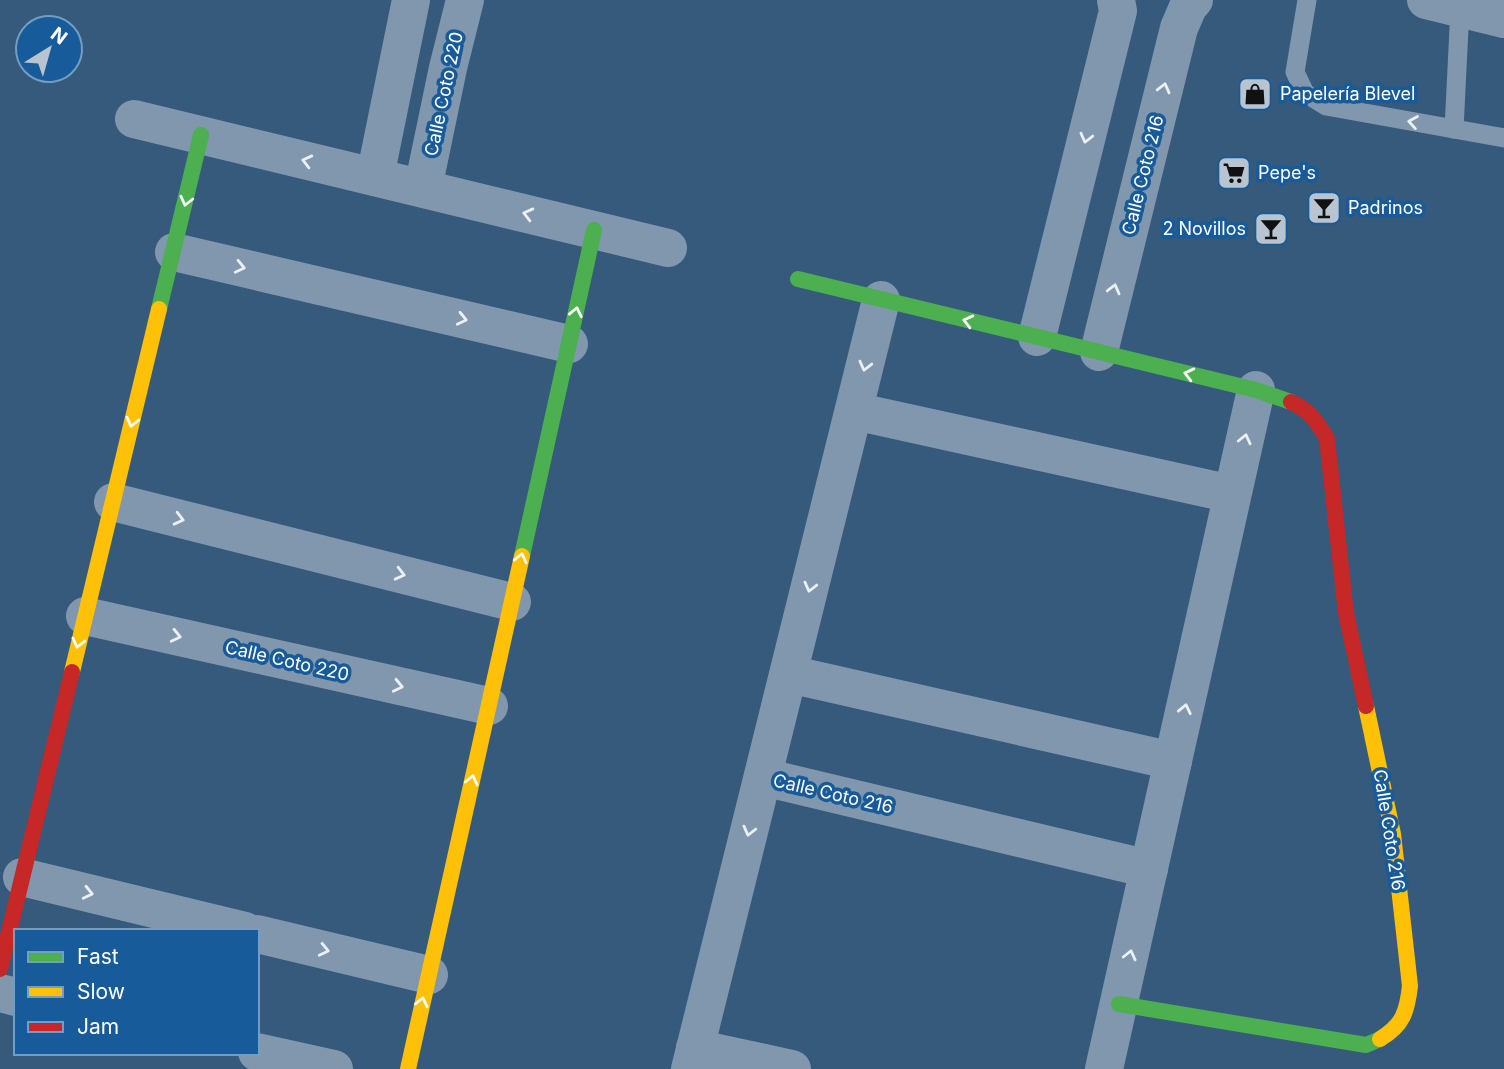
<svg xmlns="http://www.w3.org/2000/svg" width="1504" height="1069" font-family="Inter,sans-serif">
	<rect width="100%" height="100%" fill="#355a7c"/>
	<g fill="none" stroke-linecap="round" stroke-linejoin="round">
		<g stroke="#8097ae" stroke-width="19">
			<path d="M 1307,0 L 1295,72 L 1305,93 L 1326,106 L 1504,138"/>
			<path d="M 1454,129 L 1460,8"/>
		</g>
		<g stroke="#8097ae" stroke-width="38">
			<path d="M 1426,0 L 1504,19"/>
			<path d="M 134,119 L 668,248"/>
			<path d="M 375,177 L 411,0"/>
			<path d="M 423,188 L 448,68 L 465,0"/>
			<path d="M 174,252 L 569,344"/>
			<path d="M 1037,337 L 1118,11 L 1116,0"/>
			<path d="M 1099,352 L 1179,28 L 1188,7 L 1194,0"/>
			<path d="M 854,411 L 1232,494"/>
			<path d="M 113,502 L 512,602"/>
			<path d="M 85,616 L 489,706"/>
			<path d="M 789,674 L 1173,761"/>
			<path d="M 763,777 L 1149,869"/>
			<path d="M 22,877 L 245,931"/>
			<path d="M 257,934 L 429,975"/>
			<path d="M 0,993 L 16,997"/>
			<path d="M 695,1048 L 792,1069"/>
			<path d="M 257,1052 L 334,1069"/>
			<path d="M 690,1069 L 881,300"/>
			<path d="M 1104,1069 L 1256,390"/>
		</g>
		<g stroke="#4caf50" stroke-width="16">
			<path d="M 798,279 L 1256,390 L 1291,402"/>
			<path d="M 159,309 L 201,135"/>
			<path d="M 522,556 L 594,230"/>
			<path d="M 1119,1004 L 1366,1045 L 1380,1039"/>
		</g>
		<g stroke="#ffc107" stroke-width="16">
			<path d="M 72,672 L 159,309"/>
			<path d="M 1366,706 L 1393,834 L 1410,986 C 1407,1012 1403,1025 1380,1039"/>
			<path d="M 408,1069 L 522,556"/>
		</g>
		<g stroke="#c62828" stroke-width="16">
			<path d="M 1291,402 C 1309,410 1318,422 1327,439 L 1346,613 L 1366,706"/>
			<path d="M 0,969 L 72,672"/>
		</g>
	</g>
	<defs><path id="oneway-chevron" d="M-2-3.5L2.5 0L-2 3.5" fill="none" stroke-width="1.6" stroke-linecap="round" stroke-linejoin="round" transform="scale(1.75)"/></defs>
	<g stroke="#eceff3">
		<use href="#oneway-chevron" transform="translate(1164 88) rotate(-76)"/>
		<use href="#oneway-chevron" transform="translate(1413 122) rotate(-170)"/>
		<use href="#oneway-chevron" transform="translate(1086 138) rotate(104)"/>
		<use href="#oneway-chevron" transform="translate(307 161) rotate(-166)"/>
		<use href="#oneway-chevron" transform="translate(528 214) rotate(-166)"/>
		<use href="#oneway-chevron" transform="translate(240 267) rotate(13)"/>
		<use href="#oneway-chevron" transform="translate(1114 289) rotate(-76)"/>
		<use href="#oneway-chevron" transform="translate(462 319) rotate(13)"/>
		<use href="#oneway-chevron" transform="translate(865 366) rotate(104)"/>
		<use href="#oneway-chevron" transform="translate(1245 439) rotate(-77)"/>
		<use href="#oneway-chevron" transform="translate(179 519) rotate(14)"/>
		<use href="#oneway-chevron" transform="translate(400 574) rotate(14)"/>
		<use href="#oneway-chevron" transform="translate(810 587) rotate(104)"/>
		<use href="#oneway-chevron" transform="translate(176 636) rotate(13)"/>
		<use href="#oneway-chevron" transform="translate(398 686) rotate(13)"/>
		<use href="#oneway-chevron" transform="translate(1185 709) rotate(-78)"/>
		<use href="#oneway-chevron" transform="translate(749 831) rotate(104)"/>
		<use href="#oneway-chevron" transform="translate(88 893) rotate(13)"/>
		<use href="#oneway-chevron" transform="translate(324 950) rotate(13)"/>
		<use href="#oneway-chevron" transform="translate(1130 955) rotate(-77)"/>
	</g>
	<g stroke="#f6fbf6">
		<use href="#oneway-chevron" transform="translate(186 201) rotate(103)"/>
		<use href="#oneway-chevron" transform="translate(576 312) rotate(-78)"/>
		<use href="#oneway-chevron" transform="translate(968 321) rotate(-166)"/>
		<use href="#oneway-chevron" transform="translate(1189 374) rotate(-166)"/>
		<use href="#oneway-chevron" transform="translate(132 422) rotate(104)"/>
		<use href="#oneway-chevron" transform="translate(521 558) rotate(-77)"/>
		<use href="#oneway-chevron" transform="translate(78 643) rotate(104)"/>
		<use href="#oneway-chevron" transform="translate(472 780) rotate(-77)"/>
		<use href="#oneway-chevron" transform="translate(422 1002) rotate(-77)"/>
	</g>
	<defs>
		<symbol id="shop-square" viewBox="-11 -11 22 22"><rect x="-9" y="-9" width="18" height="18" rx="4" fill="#b8c5d1" stroke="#175b9a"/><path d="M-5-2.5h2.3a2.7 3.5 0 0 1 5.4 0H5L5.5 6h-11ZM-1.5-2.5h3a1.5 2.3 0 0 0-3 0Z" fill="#111"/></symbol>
		<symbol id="supermarket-square" viewBox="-11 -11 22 22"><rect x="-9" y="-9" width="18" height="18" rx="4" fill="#b8c5d1" stroke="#175b9a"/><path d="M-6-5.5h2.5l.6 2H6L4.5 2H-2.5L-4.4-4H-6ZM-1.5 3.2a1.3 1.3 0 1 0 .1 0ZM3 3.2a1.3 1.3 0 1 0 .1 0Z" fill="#111"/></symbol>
		<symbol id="bar-square" viewBox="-11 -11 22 22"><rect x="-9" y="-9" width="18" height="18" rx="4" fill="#b8c5d1" stroke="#175b9a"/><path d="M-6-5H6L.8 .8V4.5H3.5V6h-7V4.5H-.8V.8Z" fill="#111"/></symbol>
	</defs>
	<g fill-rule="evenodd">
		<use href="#shop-square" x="1236" y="75" width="38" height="38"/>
		<use href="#supermarket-square" x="1215" y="154" width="38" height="38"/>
		<use href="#bar-square" x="1305" y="189" width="38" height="38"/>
		<use href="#bar-square" x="1252" y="210" width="38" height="38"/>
	</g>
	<g text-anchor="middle" stroke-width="7" stroke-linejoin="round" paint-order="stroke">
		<g font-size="18" fill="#fff" stroke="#175b9a">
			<text transform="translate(444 94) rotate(-78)" y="6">Calle Coto 220</text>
			<text transform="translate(1143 175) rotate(-76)" y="6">Calle Coto 216</text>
			<text transform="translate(287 661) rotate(13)" y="6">Calle Coto 220</text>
			<text transform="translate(833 794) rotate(13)" y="6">Calle Coto 216</text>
			<text transform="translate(1389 830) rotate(81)" y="6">Calle Coto 216</text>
		</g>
		<g font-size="18" fill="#fff" stroke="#175b9a" text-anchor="start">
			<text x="1280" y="100">Papelería Blevel</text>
			<text x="1258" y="179">Pepe's</text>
			<text x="1348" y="214">Padrinos</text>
			<text x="1246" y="235" text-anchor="end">2 Novillos</text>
		</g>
	</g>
	<rect x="14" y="929" width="245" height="126" fill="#175b9a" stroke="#749dc2" stroke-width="2"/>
	<rect x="28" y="952" width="35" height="10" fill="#4caf50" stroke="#749dc2" stroke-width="2"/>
	<text x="77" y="964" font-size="21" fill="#ffffff">Fast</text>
	<rect x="28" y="987" width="35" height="10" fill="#ffc107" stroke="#749dc2" stroke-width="2"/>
	<text x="77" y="999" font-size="21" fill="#ffffff">Slow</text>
	<rect x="28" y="1022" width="35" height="10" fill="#c62828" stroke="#749dc2" stroke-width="2"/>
	<text x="77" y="1034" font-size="21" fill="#ffffff">Jam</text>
	<g transform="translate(49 49) rotate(37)"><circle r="33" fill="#175b9a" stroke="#749dc2" stroke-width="2"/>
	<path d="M0-5L12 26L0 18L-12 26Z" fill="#b8c5d1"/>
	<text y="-10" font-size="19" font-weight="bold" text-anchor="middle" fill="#ffffff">N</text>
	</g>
</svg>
